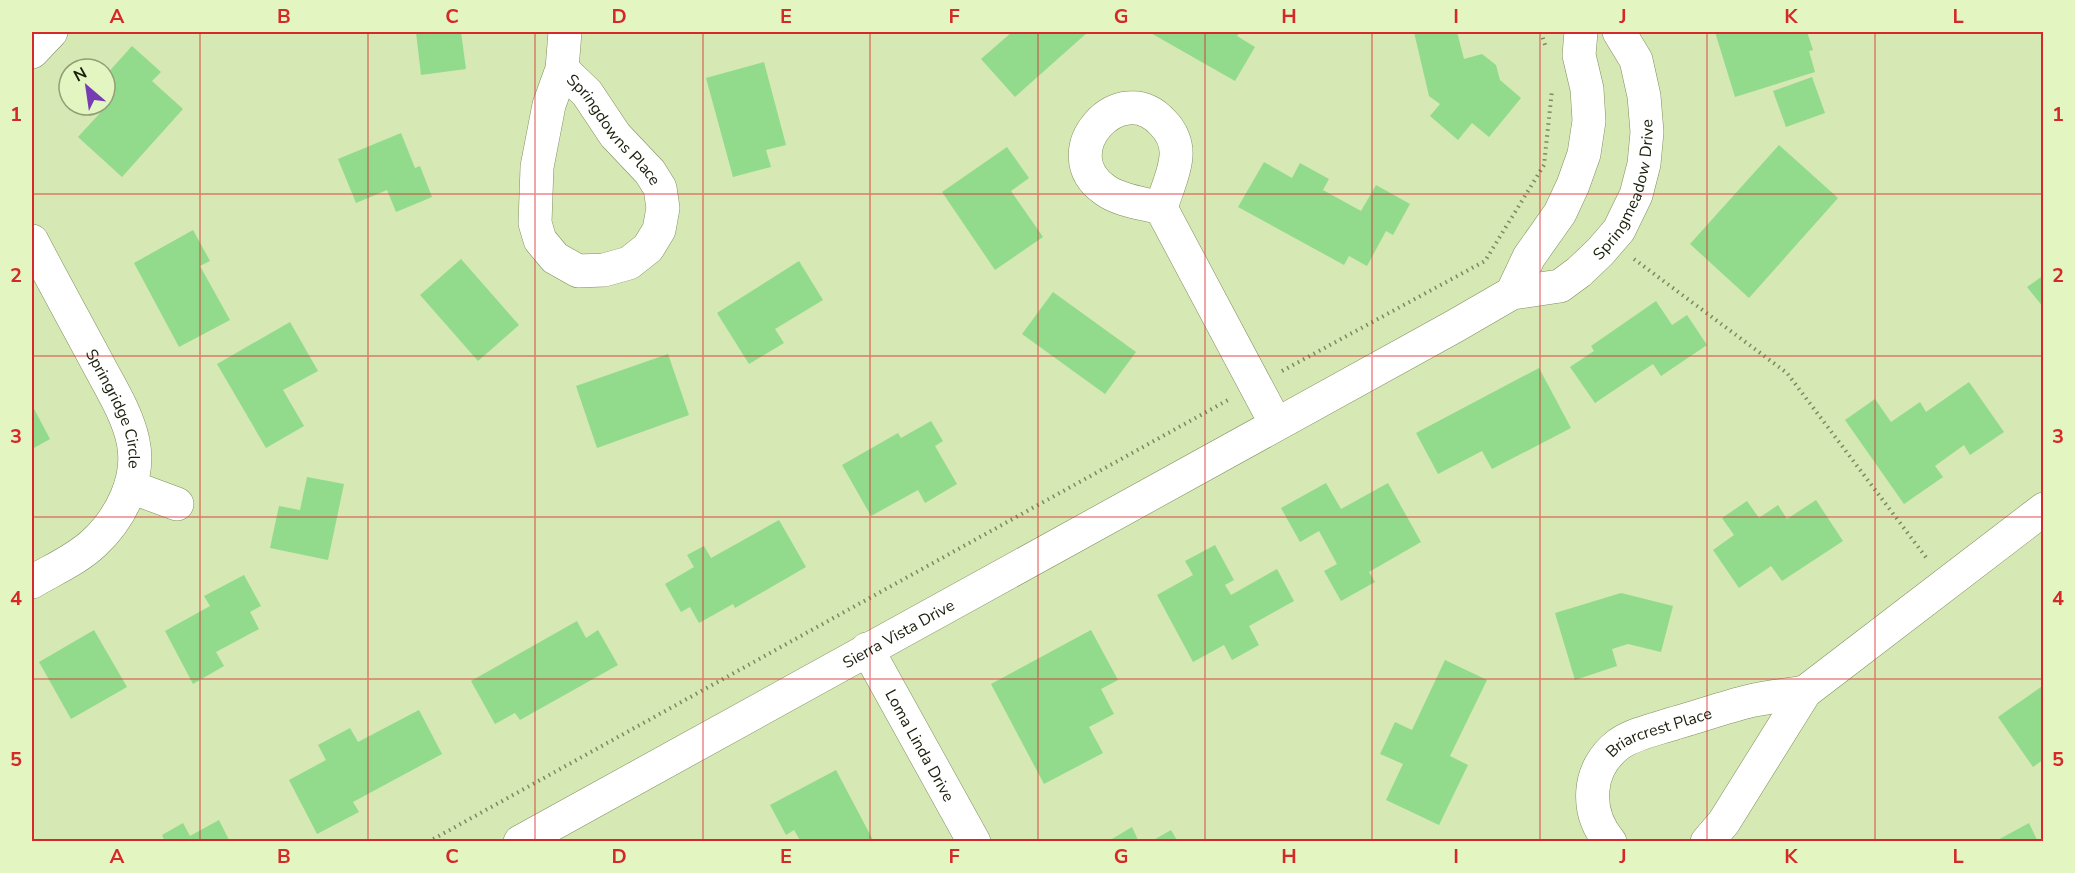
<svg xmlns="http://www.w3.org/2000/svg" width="2075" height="873" font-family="'Nunito Sans',sans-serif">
	<rect width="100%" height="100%" fill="#d6e8b3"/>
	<g fill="#92db8d">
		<path d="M 416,32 L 461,32 L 466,69 L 421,75 Z"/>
		<path d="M 1012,32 L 1088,32 L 1015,97 L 981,59 Z"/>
		<path d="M 1149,32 L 1240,32 L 1237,36 L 1255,47 L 1235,81 Z"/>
		<path d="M 1414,32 L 1457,32 L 1464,59 L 1482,54 L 1496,65 L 1500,80 L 1521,98 L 1489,137 L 1472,123 L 1458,140 L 1430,116 L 1440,104 L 1429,96 Z"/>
		<path d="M 1715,32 L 1807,32 L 1813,50 L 1809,51 L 1815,72 L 1735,97 Z"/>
		<path d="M 132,46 L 161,72 L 152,81 L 183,109 L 122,177 L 78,137 L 112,100 L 105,93 L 105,76 Z"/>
		<path d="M 764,62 L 786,145 L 766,150 L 771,167 L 733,177 L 706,78 Z"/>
		<path d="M 1812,77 L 1825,113 L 1786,127 L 1773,91 Z"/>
		<path d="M 401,133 L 415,168 L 420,166 L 432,197 L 396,212 L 387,190 L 356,203 L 338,159 Z"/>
		<path d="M 1779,145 L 1838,198 L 1749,298 L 1690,244 Z"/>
		<path d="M 1007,147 L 1029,178 L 1011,191 L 1043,237 L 995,270 L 942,192 Z"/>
		<path d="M 1264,162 L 1292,178 L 1300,163 L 1329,179 L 1323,190 L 1361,211 L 1376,185 L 1410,204 L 1393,235 L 1386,231 L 1367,266 L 1349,256 L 1344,265 L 1238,207 Z"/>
		<path d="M 193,230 L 210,261 L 200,266 L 230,320 L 179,347 L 134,263 Z"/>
		<path d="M 461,259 L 519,325 L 478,361 L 420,295 Z"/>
		<path d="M 799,261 L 823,300 L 775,329 L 784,343 L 749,364 L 717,313 Z"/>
		<path d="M 2044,275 L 2044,308 L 2027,287 Z"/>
		<path d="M 1053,292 L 1136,352 L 1105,394 L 1022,334 Z"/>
		<path d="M 1656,301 L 1672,325 L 1687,315 L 1707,345 L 1661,376 L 1653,364 L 1595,403 L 1570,367 L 1594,351 L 1591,346 Z"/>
		<path d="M 290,322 L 318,371 L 283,390 L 304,426 L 266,448 L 217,364 Z"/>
		<path d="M 668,354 L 689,415 L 597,448 L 576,386 Z"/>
		<path d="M 1539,368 L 1571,428 L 1492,469 L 1482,451 L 1438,474 L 1416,433 Z"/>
		<path d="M 1969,382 L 2004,432 L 1970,455 L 1964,445 L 1935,466 L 1943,477 L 1904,504 L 1845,420 L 1875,399 L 1891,422 L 1920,402 L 1926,412 Z"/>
		<path d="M 32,405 L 50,439 L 32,449 Z"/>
		<path d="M 931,421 L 943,441 L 935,446 L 957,484 L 925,503 L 918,490 L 871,516 L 842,465 L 898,433 L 901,438 Z"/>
		<path d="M 307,477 L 344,484 L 328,560 L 270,548 L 279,506 L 300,510 Z"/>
		<path d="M 1326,483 L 1341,509 L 1388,483 L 1421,542 L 1369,572 L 1375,582 L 1341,601 L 1324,571 L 1337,564 L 1319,531 L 1300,542 L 1281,508 Z"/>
		<path d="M 1816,500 L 1843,541 L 1782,581 L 1771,566 L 1739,588 L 1713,550 L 1734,535 L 1722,518 L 1747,501 L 1759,518 L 1778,505 L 1787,519 Z"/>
		<path d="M 779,520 L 806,567 L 735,608 L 733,604 L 699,623 L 690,607 L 681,612 L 665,584 L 694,567 L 687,555 L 704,546 L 711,558 Z"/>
		<path d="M 1215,545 L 1234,580 L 1225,585 L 1231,595 L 1277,569 L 1294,601 L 1249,626 L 1259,645 L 1232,660 L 1224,645 L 1193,662 L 1157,595 L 1193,575 L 1185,561 Z"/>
		<path d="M 244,575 L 261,606 L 250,612 L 259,629 L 216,652 L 224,666 L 193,684 L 165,631 L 210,606 L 204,596 Z"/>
		<path d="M 1621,593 L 1673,606 L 1661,652 L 1628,644 L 1612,649 L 1617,666 L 1575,680 L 1555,613 Z"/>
		<path d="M 577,621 L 586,638 L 598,630 L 618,665 L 520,720 L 515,713 L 495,724 L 471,681 Z"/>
		<path d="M 94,630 L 127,687 L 71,719 L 39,662 Z"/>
		<path d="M 1091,630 L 1118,680 L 1101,689 L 1114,714 L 1089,727 L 1103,753 L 1044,784 L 991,684 Z"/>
		<path d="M 1445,660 L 1487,680 L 1450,756 L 1468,765 L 1439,825 L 1386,800 L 1403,764 L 1380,754 L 1395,722 L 1412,730 Z"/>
		<path d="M 2044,685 L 2044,759 L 2033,767 L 1998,717 Z"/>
		<path d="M 419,710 L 442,754 L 353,802 L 359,812 L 317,834 L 289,780 L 326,760 L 318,745 L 350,728 L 358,742 Z"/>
		<path d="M 836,770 L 874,842 L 801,842 L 794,830 L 786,835 L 770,805 Z"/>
		<path d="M 219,820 L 230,842 L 165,842 L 162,835 L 183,823 L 190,836 Z"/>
		<path d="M 2029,823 L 2038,842 L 1994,842 Z"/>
		<path d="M 1132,827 L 1139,842 L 1107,842 Z"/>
		<path d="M 1171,830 L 1178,842 L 1150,842 Z"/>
	</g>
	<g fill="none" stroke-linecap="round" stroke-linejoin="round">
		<defs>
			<g id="minor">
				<path d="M 32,52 L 51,32"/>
				<path id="s1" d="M 562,69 L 587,93 L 615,135 L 650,172 L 660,188 L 663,208 L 659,230 L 648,248 L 629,263 L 604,270 L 578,271 L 555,258 L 540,240 L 535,223 L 537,167 L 549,105 L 562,69 L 565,32"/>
				<path d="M 1161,208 C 1143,203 1120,201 1105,190 C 1051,153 1120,75 1163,123 C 1171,131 1177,143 1176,156 C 1175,173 1166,191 1161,208 L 1276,424"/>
				<path id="s2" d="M 32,241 C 53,281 75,321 97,362 C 110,387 127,413 133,441 C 141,478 121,518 94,543 C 76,560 52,570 32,582"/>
				<path d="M 1512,293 L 1529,257 L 1560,213 L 1573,185 L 1584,154 L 1589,121 L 1587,89 L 1579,55 L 1581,32"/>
				<path d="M 131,487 L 177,504"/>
				<path id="s3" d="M 867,649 L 974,842"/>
				<path id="s4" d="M 520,842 L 1455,326 L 1512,293 L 1560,286 L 1579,272 L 1600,252 L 1619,230 L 1636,195 L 1644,164 L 1647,132 L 1644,96 L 1636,60 L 1619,32"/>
				<path id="s5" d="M 1610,842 C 1585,812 1586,769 1619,744 C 1635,733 1657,729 1675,723 C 1700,716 1725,707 1750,701 C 1768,697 1787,695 1805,692"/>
				<path d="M 1707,842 L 1724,822 L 1805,692 L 2044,509"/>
			</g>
		</defs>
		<use href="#minor" stroke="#7f8f5e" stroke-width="34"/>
		<g stroke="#7c8963" stroke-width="4" stroke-dasharray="1.5 4.5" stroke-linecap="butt">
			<path d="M 1541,32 L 1546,48"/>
			<path d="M 1634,259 L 1787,373 L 1928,560"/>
			<path d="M 1282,371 L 1485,261 L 1544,165 L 1552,90"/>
			<path d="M 428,842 L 1228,400"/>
		</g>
		<use href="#minor" stroke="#fff" stroke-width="33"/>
	</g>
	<path fill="none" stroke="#d62828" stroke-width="1.5" stroke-opacity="0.55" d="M 200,32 L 200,842M 368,32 L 368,842M 535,32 L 535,842M 703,32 L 703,842M 870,32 L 870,842M 1038,32 L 1038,842M 1205,32 L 1205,842M 1372,32 L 1372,842M 1540,32 L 1540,842M 1707,32 L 1707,842M 1875,32 L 1875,842M 32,194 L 2044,194M 32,356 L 2044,356M 32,517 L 2044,517M 32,679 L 2044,679"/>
	<g text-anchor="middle" stroke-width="6" stroke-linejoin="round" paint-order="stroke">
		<g font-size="16" fill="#191f0b" stroke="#e3f5c0">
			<text dy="6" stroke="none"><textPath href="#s1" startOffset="80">Springdowns Place</textPath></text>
			<text dy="6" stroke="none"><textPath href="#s4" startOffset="1304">Springmeadow Drive</textPath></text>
			<text dy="6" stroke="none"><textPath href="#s2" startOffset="188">Springridge Circle</textPath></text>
			<text dy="6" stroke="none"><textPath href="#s4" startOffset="432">Sierra Vista Drive</textPath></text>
			<text dy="6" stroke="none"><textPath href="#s5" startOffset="152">Briarcrest Place</textPath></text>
			<text dy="6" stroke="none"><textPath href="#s3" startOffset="110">Loma Linda Drive</textPath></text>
		</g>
	</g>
	<rect width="2075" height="873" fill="none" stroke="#e3f5c0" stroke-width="66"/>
	<g transform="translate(87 87) rotate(331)"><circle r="28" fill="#e3f5c0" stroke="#929f78" stroke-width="1.5"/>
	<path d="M0-4.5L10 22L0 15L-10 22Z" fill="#763cb2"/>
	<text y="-9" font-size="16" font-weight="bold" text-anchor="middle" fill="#191f0b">N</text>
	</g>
	<rect x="33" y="33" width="2009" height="807" fill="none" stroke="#d62828" stroke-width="2"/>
	<g font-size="20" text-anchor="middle" font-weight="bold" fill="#d62828">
		<text x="117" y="23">A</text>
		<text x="284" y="23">B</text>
		<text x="452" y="23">C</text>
		<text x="619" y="23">D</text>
		<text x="786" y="23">E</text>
		<text x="954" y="23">F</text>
		<text x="1121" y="23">G</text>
		<text x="1289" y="23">H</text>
		<text x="1456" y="23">I</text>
		<text x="1623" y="23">J</text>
		<text x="1791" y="23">K</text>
		<text x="1958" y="23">L</text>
		<text x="16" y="121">1</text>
		<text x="2058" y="121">1</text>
		<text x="16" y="282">2</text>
		<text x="2058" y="282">2</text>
		<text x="16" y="443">3</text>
		<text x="2058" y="443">3</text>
		<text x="16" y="605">4</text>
		<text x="2058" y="605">4</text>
		<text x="16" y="766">5</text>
		<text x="2058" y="766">5</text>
		<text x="117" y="863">A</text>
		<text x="284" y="863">B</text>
		<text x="452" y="863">C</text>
		<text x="619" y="863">D</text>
		<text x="786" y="863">E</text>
		<text x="954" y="863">F</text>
		<text x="1121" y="863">G</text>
		<text x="1289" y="863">H</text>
		<text x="1456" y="863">I</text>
		<text x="1623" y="863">J</text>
		<text x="1791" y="863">K</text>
		<text x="1958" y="863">L</text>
	</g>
</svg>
